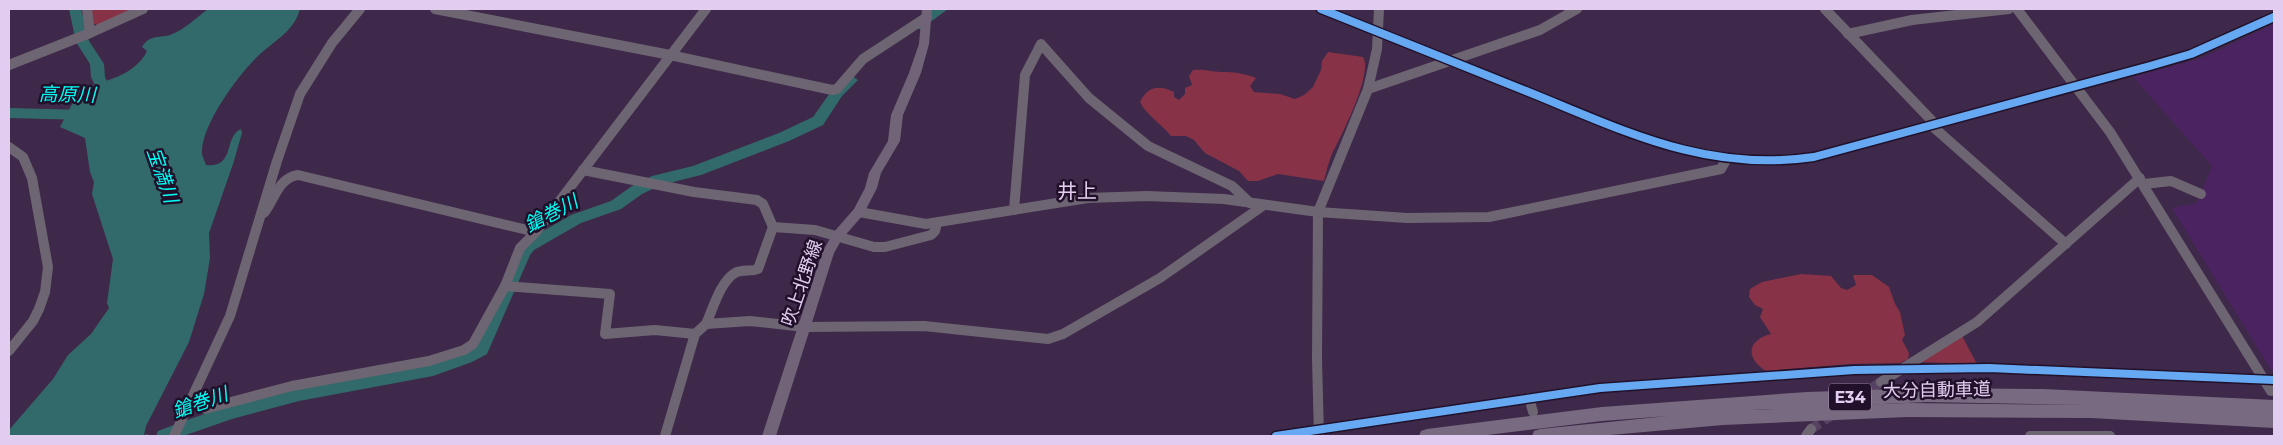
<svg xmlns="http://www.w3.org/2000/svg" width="2283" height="445" font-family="Montserrat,'Noto Sans JP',sans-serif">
	<rect width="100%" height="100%" fill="#3e294a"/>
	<path fill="#4c2361" d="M 2274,24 L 2274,370 L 2271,370 L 2172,208 L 2197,203 L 2212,166 L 2133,77 L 2202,58 Z"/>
	<g fill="#883247">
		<path d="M 90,9 L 135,9 L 100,26 L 92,23 Z"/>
		<path d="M 1328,52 L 1363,57 C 1373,73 1343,132 1335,148 C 1329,158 1327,170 1324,181 L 1278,174 L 1258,181 L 1248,181 L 1239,171 L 1205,153 L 1194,140 L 1186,136 L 1171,136 C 1162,124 1146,115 1140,102 C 1148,86 1159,85 1174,92 L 1174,97 L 1179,100 L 1185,94 L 1185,88 L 1192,85 L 1189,76 L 1193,70 C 1205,69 1211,72 1221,72 C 1234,72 1243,73 1256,78 L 1250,86 L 1254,92 L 1280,94 L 1295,99 L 1304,95 L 1313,87 L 1321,70 L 1322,61 Z"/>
		<path d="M 1801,274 L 1831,276 L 1841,288 L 1847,290 L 1856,285 L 1853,275 L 1872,275 L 1889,287 L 1895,304 L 1900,312 L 1905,335 L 1902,340 L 1909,353 L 1908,359 L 1900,363 L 1849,364 L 1766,371 C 1745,358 1747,340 1771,334 L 1760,317 L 1763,309 L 1755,305 L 1749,297 L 1750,289 L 1762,282 Z"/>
		<path d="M 1962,336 L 1977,364 L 1919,362 Z"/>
	</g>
	<path fill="#326a6b" d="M 208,9 L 300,9 C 294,33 271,42 255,59 C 237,77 200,127 202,154 C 203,158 205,162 206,165 C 236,168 223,137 241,129 L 242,133 L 233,164 L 209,233 L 210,258 L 204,294 L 189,342 L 146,426 L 144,435 L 148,434 L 148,436 L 9,436 L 9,430 L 53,379 L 68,355 L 91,334 L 109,308 L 107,303 L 113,259 L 92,194 L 94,182 L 90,172 L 85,138 L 60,127 L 80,89 C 104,81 135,76 147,51 L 142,47 C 150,34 161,38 170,35 C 184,30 197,17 208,9 Z"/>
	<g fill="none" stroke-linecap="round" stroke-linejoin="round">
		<g fill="#326a6b" fill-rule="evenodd">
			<path d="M 69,9 L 81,9 L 89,41 L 104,64 L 105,77 L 108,84 L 121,90 L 123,93 L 121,96 L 111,96 L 98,90 L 96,87 L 91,77 L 90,64 L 76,42 Z"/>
			<path d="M 933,9 L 948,9 L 921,29 L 911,29 L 909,26 L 911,23 Z"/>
			<path d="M 851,75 L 858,80 L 842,96 L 823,125 L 789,141 L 701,175 L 661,185 L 642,194 L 621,209 L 581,223 L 534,250 L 530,255 L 487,354 L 472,362 L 433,376 L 299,401 L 232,419 L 183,436 L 156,436 L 158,431 C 212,410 267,393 323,381 C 374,371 429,371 475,344 L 516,252 L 524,242 L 571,215 L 611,201 L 632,186 L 652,176 L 693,166 L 779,133 L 813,117 L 832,90 L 846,77 Z"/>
			<path d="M 9,108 L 85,110 L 90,112 L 92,115 L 90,118 L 85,120 L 9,118 Z"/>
		</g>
		<g stroke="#574263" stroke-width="10" stroke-dasharray="10 5" stroke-linecap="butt">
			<path d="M 1859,397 L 1881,382"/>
			<path d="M 1811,429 L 1835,413"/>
		</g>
		<g stroke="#6e6573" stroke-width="10">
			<path d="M 87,9 L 90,33"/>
			<path d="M 435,9 L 670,55 L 832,90 L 837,89 L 863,59 L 927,17"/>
			<path d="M 1321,9 C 1389,36 1458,64 1526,91 C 1623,130 1705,173 1814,157 L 2150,66 L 2191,54 L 2274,17"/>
			<path d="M 1825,9 L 1935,124"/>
			<path d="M 2017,9 L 2110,132 L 2271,391"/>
			<path d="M 1848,34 L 1912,20 L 2009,9"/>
			<path d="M 9,65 L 90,33 L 143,9"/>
			<path d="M 1368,89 L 1377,49 L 1379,9"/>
			<path d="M 1931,125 L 2066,244"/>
			<path d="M 9,147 L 23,157 L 32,178 L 48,267 L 45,292 L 39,309 L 33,321 L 9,351"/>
			<path d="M 583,170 L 694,192 L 757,200 L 763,204 L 773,227 L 815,230 L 874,247 L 885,247 L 931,235 L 935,231 L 937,223"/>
			<path d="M 2144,184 L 2171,181 L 2201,194"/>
			<path d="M 1014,210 L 1025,75 L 1041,44 L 1089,98 L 1148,146 L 1232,186 L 1250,203"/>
			<path d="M 859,212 L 926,224 L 1088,198 L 1147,196 L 1224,199 L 1318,212 L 1407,218 L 1489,217 L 1721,169 L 1726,160"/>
			<path d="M 264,213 C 275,199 278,178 298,175 L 536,232"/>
			<path d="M 505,286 L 610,294 L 605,334 L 655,330 L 695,334"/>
			<path d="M 706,324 C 713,309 720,282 735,273 C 742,269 751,272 758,269 L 773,227"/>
			<path d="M 1881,382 L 1977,322 L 2140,178"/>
			<path d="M 1529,398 L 1533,412"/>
			<path d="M 205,409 L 292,386 L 429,361 L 464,350 L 473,344 L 505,286 L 520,248 L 536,232 L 706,9"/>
			<path d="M 174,436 L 230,316 L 277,161 L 300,94 L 332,43 L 360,9"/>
			<path d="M 665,436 L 695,334 L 706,324 L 750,321 L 805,327 L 924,326 L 1048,339 L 1063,334 L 1160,278 L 1264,205"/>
			<path d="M 1276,436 L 1600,388 L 1854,370 L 1989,368 L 2274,380"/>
			<path d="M 1319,436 L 1317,359 L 1318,212 L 1368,89 L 1540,30 L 1577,9"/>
			<path d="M 1806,436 L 1811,429"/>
			<path d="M 2030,436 L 2110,436"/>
		</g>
		<path fill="#716479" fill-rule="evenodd" d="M 922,9 L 932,9 L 929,44 L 921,73 L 903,115 L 900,141 L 881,173 L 877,188 L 863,215 L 842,239 L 834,253 L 776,436 L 762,436 L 822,253 L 833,233 L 854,209 L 865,188 L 869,173 L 888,141 L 891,115 L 909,73 L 919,44 Z"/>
		<path fill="#786a80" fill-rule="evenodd" d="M 1927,388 L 2043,389 L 2274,400 L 2274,414 L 2236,412 L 2274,414 L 2274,428 L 2091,418 L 1907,417 L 1723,425 L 1599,436 L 1532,436 L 1534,431 L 1540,429 L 1668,416 L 1602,421 L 1479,436 L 1419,436 L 1421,431 L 1427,429 L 1602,407 L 1807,392 ZM 1927,402 L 2085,405 L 1907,403 L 1751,410 Z"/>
		<defs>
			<g id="cycleway">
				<path d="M 1321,9 C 1389,36 1458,64 1526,91 C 1623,130 1705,173 1814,157 L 2150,66 L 2191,54 L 2274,17"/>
				<path d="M 1276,436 L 1600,388 L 1854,370 L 1989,368 L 2274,380"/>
			</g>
		</defs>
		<use href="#cycleway" stroke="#20102a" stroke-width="11"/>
		<use href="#cycleway" stroke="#66a8f1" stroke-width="8"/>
	</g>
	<g text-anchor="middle" stroke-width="5" stroke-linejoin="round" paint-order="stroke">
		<rect fill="#20102a" stroke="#a894b5" stroke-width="1" x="1829" y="383.5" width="42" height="27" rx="4"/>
		<g font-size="16" font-weight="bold" fill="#e2cdf1">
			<text x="1850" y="403">E34</text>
		</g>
		<g font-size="18" fill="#e2cdf1" stroke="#20102a">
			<text transform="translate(802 283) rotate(-71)" y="6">吹上北野線</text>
			<text transform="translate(1937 390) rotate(-1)" y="6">大分自動車道</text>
		</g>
		<g font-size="19" font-style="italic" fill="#00fdf6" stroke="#20102a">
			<text transform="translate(67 94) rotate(1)" y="7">高原川</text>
			<text transform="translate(163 175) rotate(71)" y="7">宝満川</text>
			<text transform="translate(551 213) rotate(-28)" y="7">鎗巻川</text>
			<text transform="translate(200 402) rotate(-19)" y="7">鎗巻川</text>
		</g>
		<g font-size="20" fill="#e2cdf1" stroke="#20102a">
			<text x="1077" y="198">井上</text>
		</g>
	</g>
	<rect width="2283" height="445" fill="none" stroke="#e2cdf1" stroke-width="20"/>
</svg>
